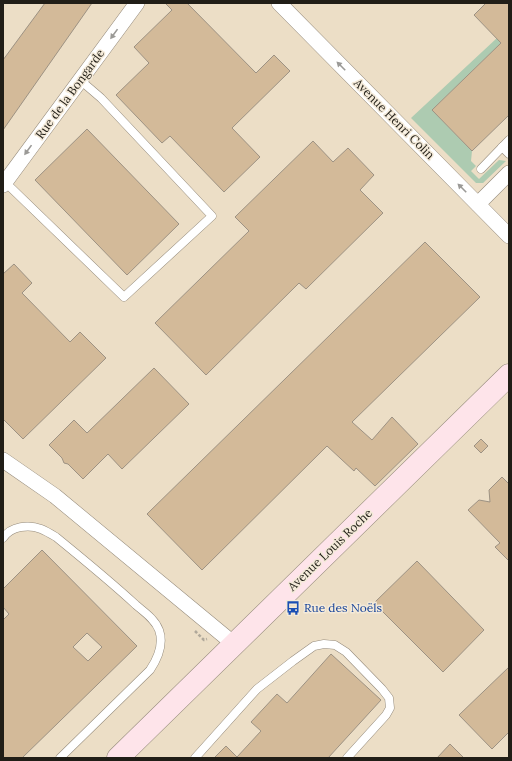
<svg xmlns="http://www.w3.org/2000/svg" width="512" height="761" font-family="Lora,serif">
	<rect width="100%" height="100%" fill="#f4ead9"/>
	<rect fill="#ecdec6" x="3" y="3" width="506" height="755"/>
	<path fill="#adcbb1" d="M 497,38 L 503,44 L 497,47 L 432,110 L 472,151 L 471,161 L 476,166 L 471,171 L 479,179 L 499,160 L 506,161 L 483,183 L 476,183 L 411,118 Z"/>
	<g fill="#d3ba99" stroke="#9d9283" fill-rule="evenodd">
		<path d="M 45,3 L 92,3 L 3,130 L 3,60 Z"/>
		<path d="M 165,3 L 187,3 L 256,73 L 274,55 L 290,71 L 232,128 L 260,157 L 224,192 L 170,136 L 162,143 L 116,95 L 149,63 L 134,47 L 172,10 Z"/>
		<path d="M 486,3 L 509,3 L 509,115 L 472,151 L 432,110 L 501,43 L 474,15 Z"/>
		<path d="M 87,129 L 179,224 L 127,275 L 35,180 Z"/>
		<path d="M 313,141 L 333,162 L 348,148 L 374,175 L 360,190 L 383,213 L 306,289 L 299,283 L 206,375 L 155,323 L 249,231 L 235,217 Z"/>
		<path d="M 425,242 L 480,297 L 352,422 L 372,440 L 392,417 L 418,444 L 375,486 L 356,468 L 354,471 L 327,446 L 202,570 L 147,514 Z"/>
		<path d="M 14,264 L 32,283 L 22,293 L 70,342 L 80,332 L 106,358 L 23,439 L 3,419 L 3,274 Z"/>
		<path d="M 154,368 L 189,404 L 122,469 L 108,454 L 83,479 L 68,464 L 64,463 L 62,458 L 49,445 L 74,420 L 87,433 Z"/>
		<path d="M 481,439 L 488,446 L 481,453 L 474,446 Z"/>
		<path d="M 502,477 L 509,484 L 509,561 L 495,547 L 500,543 L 468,510 L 479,500 L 490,502 L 489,490 Z"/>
		<path d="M 42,550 L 137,646 L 22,758 L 3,758 L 3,620 L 9,614 L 3,607 L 3,589 ZM 87,633 L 102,647 L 88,661 L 73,647 Z"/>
		<path d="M 417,561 L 484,630 L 443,672 L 374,603 Z"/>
		<path d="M 331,654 L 381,700 L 328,758 L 214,758 L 226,746 L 237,757 L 261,731 L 251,722 L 277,694 L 287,703 Z"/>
		<path d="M 509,667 L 509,732 L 492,749 L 459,715 Z"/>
		<path d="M 450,744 L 464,758 L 437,758 Z"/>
	</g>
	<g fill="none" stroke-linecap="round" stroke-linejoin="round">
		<defs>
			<g id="service">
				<path d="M 502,147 L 509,154"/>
				<path d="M 481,169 L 509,140"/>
				<path d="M 5,182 L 124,297 L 212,216 L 101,98 L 80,80"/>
				<path d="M 3,538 C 11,526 29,524 41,529 C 46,531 51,534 56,537 C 83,559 110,581 136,605 C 144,612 155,619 159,630 C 164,644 158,658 150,670 L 60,758"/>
				<path d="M 195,758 L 257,689 L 293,661 L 314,646 L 324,644 L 335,645 L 346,652 L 382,689 L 389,698 L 390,708 L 386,715 L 347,758"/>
			</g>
			<g id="minor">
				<path d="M 279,3 L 509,236"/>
				<path d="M 3,185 L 137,3"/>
				<path d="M 478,204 L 509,173"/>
				<path d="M 3,460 L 55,496 L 234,644"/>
			</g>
			<path id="secondary" d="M 118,758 L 509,375"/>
		</defs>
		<use href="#service" stroke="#958b7c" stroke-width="9"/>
		<use href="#minor" stroke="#958b7c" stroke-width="16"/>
		<use href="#secondary" stroke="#958b7c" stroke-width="23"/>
		<path stroke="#b0a89a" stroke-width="2.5" stroke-dasharray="3 2" stroke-linecap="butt" d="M 195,631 L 204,640 L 207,639"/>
		<use href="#service" stroke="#fff" stroke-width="8"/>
		<use href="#minor" stroke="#fff" stroke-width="15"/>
		<use href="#secondary" stroke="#fee4ea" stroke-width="22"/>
	</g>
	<defs><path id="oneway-solid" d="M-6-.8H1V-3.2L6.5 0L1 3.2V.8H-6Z"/></defs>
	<g fill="#9b9a97">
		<use href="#oneway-solid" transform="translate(114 34) rotate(126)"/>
		<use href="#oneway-solid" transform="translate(341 66) rotate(-135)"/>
		<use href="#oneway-solid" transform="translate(28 150) rotate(126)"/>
		<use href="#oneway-solid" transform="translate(462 188) rotate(-135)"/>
	</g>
	<defs>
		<symbol id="bus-bare" viewBox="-9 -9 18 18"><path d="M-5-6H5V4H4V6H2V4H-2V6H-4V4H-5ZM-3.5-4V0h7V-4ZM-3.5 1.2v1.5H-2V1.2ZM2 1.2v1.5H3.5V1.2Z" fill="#1a4fb4" stroke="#f4ead9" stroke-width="2.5" paint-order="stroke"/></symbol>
	</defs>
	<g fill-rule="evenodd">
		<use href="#bus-bare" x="283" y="598" width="20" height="20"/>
	</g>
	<g text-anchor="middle" stroke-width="3" stroke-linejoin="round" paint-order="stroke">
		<g font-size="12" fill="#211e17" stroke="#f4ead9">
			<text transform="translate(70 94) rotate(-54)" y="4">Rue de la Bongarde</text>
			<text transform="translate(394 119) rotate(45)" y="4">Avenue Henri Colin</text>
			<text transform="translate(330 550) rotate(-44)" y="4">Avenue Louis Roche</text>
		</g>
		<g font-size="12" fill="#164399" stroke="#f4ead9" text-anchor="start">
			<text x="304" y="612">Rue des Noëls</text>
		</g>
	</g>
	<rect width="512" height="761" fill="none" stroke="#211e17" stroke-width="8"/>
</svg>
